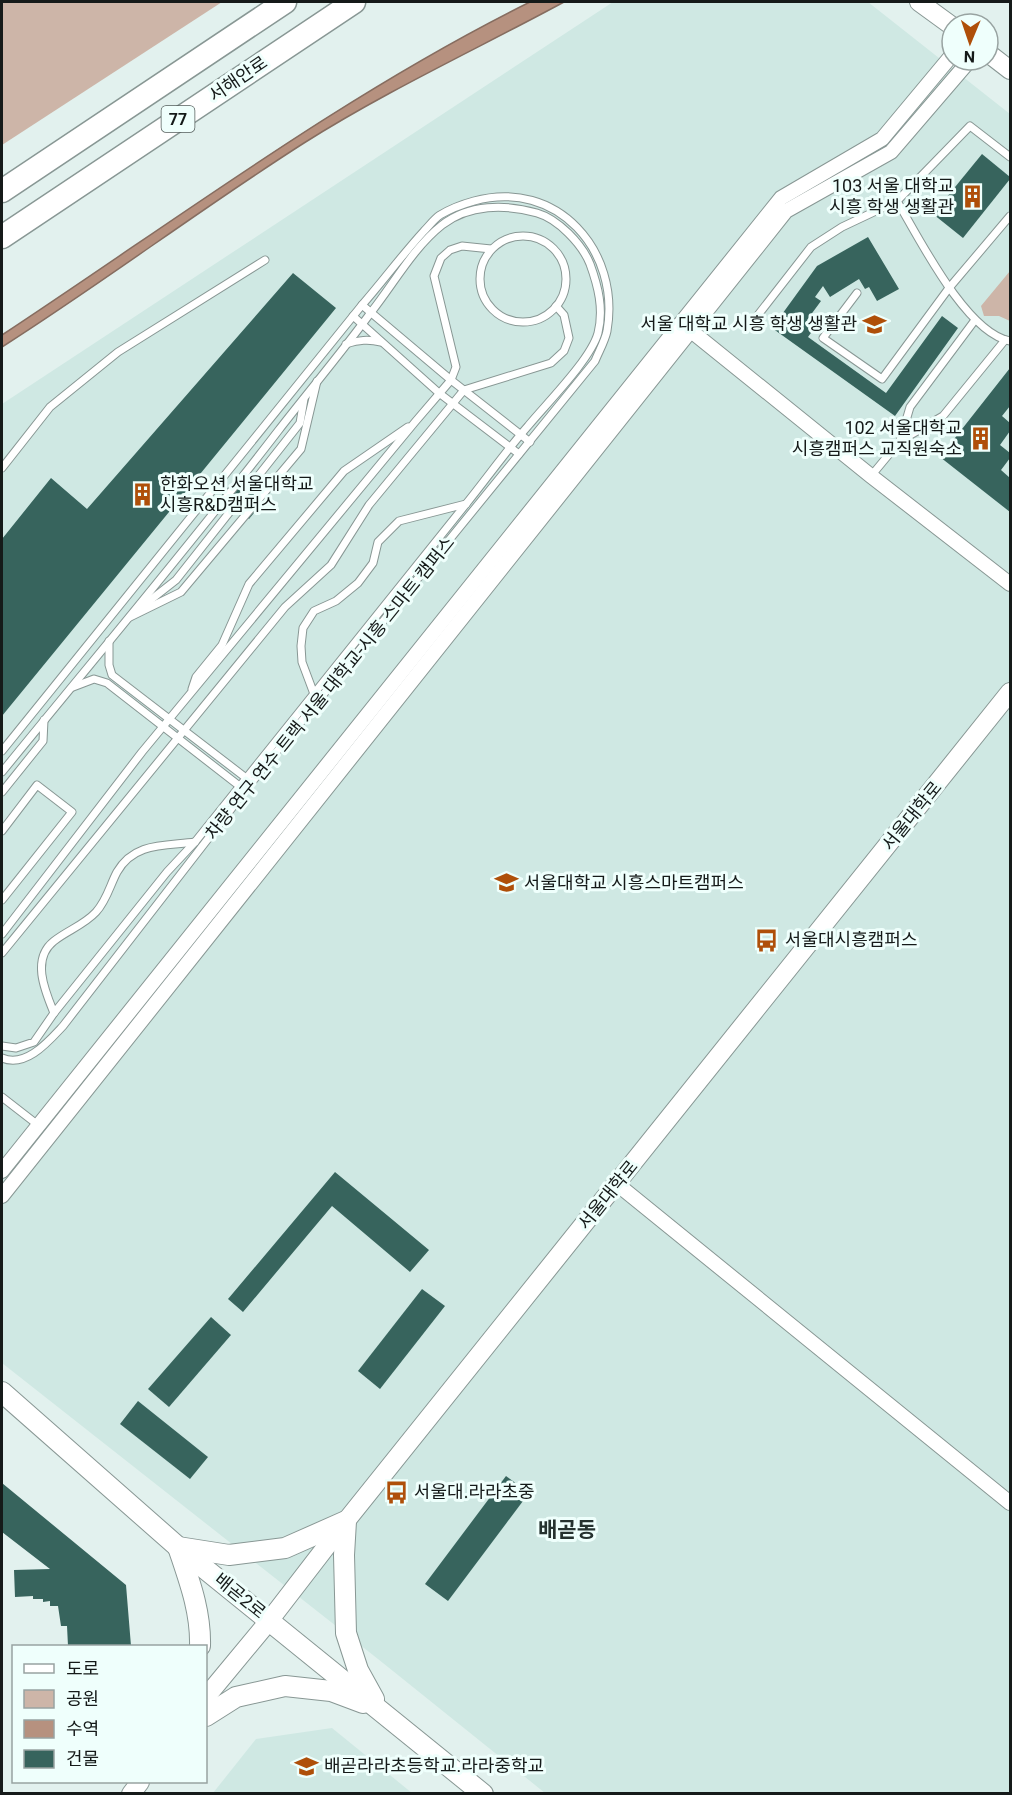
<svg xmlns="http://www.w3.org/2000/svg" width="1012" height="1795" font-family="Roboto,'Noto Sans KR',sans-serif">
	<rect width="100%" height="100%" fill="#e2f1ee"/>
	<g fill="#cfe8e3">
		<path d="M 613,2 L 868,2 L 1010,114 L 1010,1793 L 545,1793 L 378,1659 L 2,1363 L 2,404 Z"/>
		<path d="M 332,1728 L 412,1793 L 213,1793 L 256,1739 Z"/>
	</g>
	<g fill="#cdb5a8">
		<path d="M 2,2 L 222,2 L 2,145 Z"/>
		<path d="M 1010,271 L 1010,321 L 999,316 L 984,316 L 981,306 Z"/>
	</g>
	<path fill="#b6917f" stroke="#866d60" stroke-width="1.5" d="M 530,2 L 564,2 C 477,49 388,90 304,143 C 202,208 104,282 2,347 L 2,335 C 175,221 344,94 530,2 Z"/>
	<g fill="#37645d">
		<path d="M 982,154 L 1010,177 L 1010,179 L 963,238 L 933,214 Z"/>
		<path d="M 868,237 L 899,289 L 877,301 L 869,287 L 865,289 L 859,279 L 830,297 L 823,286 L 815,297 L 821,301 L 807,320 L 816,326 L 808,337 L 886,393 L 942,316 L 958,328 L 895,416 L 772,328 L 817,266 Z"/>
		<path d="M 293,273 L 336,308 L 2,716 L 2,539 L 51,478 L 87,509 Z"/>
		<path d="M 1010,368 L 1010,406 L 1002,416 L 1010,423 L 1010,431 L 1000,445 L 1010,453 L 1010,458 L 1001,470 L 1010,478 L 1010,512 L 940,457 Z"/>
		<path d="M 235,479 L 263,502 L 249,519 L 221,496 Z"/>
		<path d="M 335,1172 L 429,1250 L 410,1272 L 332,1206 L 243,1312 L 228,1299 Z"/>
		<path d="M 422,1289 L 445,1306 L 380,1389 L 358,1371 Z"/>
		<path d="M 211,1317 L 231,1335 L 169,1407 L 148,1389 Z"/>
		<path d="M 138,1401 L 208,1457 L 190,1479 L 120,1424 Z"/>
		<path d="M 506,1476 L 529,1493 L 448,1601 L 425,1584 Z"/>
		<path d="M 2,1483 L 126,1585 L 131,1646 L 68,1646 L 67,1626 L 61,1626 L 58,1606 L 50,1606 L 50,1601 L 43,1602 L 43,1599 L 33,1599 L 33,1596 L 15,1597 L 14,1570 L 50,1569 L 2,1532 Z"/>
	</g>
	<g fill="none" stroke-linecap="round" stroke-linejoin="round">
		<defs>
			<g id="service">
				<path d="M 897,201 C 919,238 966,333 1010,341"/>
				<circle cx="523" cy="279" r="43"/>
				<path d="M 857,293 L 823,338 L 882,379 L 949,288 L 1010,216"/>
				<path d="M 362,305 L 451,380 L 530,442"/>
				<path d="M 758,315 L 811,247 L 842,227 L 897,201 L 970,126 L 1010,157"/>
				<path d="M 353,316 L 439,393 L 519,454"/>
				<path d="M 346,344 C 359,340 368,339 381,342"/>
				<path d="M 900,441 L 943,416 L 1005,340"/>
				<path d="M 2,468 L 50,407 L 118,352 L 265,260"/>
				<path d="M 871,476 L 900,441 L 910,407 L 975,320"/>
				<path d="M 139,609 L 176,580 L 300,423 L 304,399"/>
				<path d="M 130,617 L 181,592 L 301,449 L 317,381"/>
				<path d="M 109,641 L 109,665 L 112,675 L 250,781"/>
				<path d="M 73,687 L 94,679 L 107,683 L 242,788"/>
				<path d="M 192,689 L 196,677 L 222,645 L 249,584 L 344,471 L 408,427"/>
				<path d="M 314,694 L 302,662 L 301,646 L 303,628 L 314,611 L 336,601 L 358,583 L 373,563 L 378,542 L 399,521 L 466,504"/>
				<path d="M 2,751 L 362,305 C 383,281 402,255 424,231 C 429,226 434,219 440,215 C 450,209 463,204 474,201 C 557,178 621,251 607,331 C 605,341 599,351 595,361 L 252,782 L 63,1026 C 48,1042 26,1068 2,1058"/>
				<path d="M 2,772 C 94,659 189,547 278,431 C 309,391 342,352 372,311 C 394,283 414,247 442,225 C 469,204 505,204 537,213 C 558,219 582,244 590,264 C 598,286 604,309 598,333 C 591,359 547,403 528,426 C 506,451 487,478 466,504 L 195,842 L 167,872 L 54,1013 L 34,1042 L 16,1048 L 2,1046"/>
				<path d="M 2,792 L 43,741 L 44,720"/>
				<path d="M 2,831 L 37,785 L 72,812 L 2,900"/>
				<path d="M 2,934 L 142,752 L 415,422 L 451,380 L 456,367 L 434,276 L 441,258 L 450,250 L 462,246 L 491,249"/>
				<path d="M 2,953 L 285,607 L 331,565 L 369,505 L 464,390 L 551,363 L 564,351 L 569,338 L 564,315 L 556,306"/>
				<path d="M 54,1013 C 45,991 31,959 54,941 C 68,930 84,925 96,912 C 107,900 110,885 117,872 C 134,842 165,846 195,842"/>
				<path d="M 2,1097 L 38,1125"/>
			</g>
			<g id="minor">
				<path d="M 685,326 L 871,476 L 1010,584"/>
				<path d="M 2,1171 L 781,198 L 882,139 L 952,55"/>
				<path d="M 617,1184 L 1010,1503"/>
				<path d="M 2,1196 L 786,211 L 891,152 L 970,60"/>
			</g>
			<g id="tertiary">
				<path d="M 919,2 L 952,26"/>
				<path d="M 988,53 L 1010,70"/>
				<path d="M 206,1697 L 269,1621 L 346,1521 L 1010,692"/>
				<path d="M 131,1794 L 140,1782"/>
			</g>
			<g id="secondary">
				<path d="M 2,1392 L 178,1547 L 483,1794"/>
				<path d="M 200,1646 C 201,1611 189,1580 178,1547 L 229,1555 L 285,1548 L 346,1521 L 344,1555 L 346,1633 L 358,1670 L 374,1699"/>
				<path d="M 206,1716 L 236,1697 L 285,1686 L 331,1691 L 363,1703"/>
			</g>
			<g id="primary">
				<path d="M 2,191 L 285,2"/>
				<path d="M 2,237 L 354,2"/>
			</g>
		</defs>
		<use href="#service" stroke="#889794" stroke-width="9"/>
		<use href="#minor" stroke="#889794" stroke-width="16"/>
		<use href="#tertiary" stroke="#889794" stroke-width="20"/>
		<use href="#secondary" stroke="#889794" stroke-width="22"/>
		<use href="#primary" stroke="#889794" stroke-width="25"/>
		<use href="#service" stroke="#fff" stroke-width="7"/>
		<use href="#minor" stroke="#fff" stroke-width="14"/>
		<use href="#tertiary" stroke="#fff" stroke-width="18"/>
		<use href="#secondary" stroke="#fff" stroke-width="20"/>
		<use href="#primary" stroke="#fff" stroke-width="22"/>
	</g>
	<defs>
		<symbol id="building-bare" viewBox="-9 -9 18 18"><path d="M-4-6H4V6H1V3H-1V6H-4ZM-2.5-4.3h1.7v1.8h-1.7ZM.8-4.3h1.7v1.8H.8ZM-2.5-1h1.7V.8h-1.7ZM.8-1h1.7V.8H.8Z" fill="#af4f09" stroke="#effffc" stroke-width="2.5" paint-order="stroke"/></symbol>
		<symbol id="university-bare" viewBox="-9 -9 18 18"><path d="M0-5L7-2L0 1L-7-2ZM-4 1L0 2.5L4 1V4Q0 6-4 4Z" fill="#af4f09" stroke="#effffc" stroke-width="2.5" paint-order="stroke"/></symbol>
		<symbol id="bus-bare" viewBox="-9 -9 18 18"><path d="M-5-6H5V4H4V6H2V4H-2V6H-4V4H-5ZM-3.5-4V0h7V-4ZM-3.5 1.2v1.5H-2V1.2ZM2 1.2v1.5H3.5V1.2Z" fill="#af4f09" stroke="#effffc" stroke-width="2.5" paint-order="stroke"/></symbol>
		<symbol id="school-bare" viewBox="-9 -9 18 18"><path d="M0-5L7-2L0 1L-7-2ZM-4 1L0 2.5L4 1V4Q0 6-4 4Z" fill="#af4f09" stroke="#effffc" stroke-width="2.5" paint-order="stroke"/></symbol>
	</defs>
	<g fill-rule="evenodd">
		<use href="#building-bare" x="956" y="180" width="33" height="33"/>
		<use href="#university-bare" x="858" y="308" width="33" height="33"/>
		<use href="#building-bare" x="964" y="422" width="33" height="33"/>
		<use href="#building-bare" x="126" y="478" width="33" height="33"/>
		<use href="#university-bare" x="490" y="866" width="33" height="33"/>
		<use href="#bus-bare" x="750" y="924" width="33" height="33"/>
		<use href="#bus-bare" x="380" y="1476" width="33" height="33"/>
		<use href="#school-bare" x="290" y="1750" width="33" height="33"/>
	</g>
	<g text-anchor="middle" stroke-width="6" stroke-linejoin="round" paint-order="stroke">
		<rect fill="#effffc" stroke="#565f5d" stroke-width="1.5" x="161.5" y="106" width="33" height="26" rx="4.5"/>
		<g font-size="16" font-weight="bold" fill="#151a19">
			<text x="178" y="125">77</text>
		</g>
		<g font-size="18" fill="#151a19" stroke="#effffc">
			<text transform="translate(238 79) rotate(-34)" y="6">서해안로</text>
			<text transform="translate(330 688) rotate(-51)" y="6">차량 연구 연수 트랙 서울 대학교-시흥 스마트 캠퍼스</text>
			<text transform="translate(912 816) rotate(-51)" y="6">서울대학로</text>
			<text transform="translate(608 1195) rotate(-51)" y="6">서울대학로</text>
			<text transform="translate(240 1596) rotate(39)" y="6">배곧2로</text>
		</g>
		<g font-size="18" fill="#151a19" stroke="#effffc" text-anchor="start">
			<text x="954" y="192" text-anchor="end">103 서울 대학교<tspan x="954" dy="21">시흥 학생 생활관</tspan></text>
			<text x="857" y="330" text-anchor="end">서울 대학교 시흥 학생 생활관</text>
			<text x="962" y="434" text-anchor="end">102 서울대학교<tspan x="962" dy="21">시흥캠퍼스 교직원숙소</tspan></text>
			<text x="160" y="490">한화오션 서울대학교<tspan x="160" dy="21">시흥R&amp;D캠퍼스</tspan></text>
			<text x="524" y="889">서울대학교 시흥스마트캠퍼스</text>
			<text x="785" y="946">서울대시흥캠퍼스</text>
			<text x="414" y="1498">서울대.라라초중</text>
			<text x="324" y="1772">배곧라라초등학교.라라중학교</text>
		</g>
		<g font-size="21" font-weight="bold" fill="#25322f" stroke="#effffc">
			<text x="567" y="1537">배곧동</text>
		</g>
	</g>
	<rect width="1012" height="1795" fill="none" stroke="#151a19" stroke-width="6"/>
	<rect x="12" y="1645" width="195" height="138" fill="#effffc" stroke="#98a3a1" stroke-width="1.5"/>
	<rect x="24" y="1664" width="30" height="9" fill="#ffffff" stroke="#98a3a1" stroke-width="1.5"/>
	<text x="66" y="1675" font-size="18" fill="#151a19">도로</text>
	<rect x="24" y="1690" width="30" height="18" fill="#cdb5a8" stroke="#98a3a1" stroke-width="1.5"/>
	<text x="66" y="1705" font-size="18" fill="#151a19">공원</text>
	<rect x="24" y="1720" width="30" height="18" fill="#b6917f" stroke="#98a3a1" stroke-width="1.5"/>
	<text x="66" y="1735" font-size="18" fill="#151a19">수역</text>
	<rect x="24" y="1750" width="30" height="18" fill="#37645d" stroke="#98a3a1" stroke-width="1.5"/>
	<text x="66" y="1765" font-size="18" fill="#151a19">건물</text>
	<g transform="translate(970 42) rotate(182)"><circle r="28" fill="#effffc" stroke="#98a3a1" stroke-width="1.5"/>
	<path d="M0-4.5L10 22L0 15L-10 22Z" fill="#af4f09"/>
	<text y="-9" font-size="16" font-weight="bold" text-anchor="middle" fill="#151a19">N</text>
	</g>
</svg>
